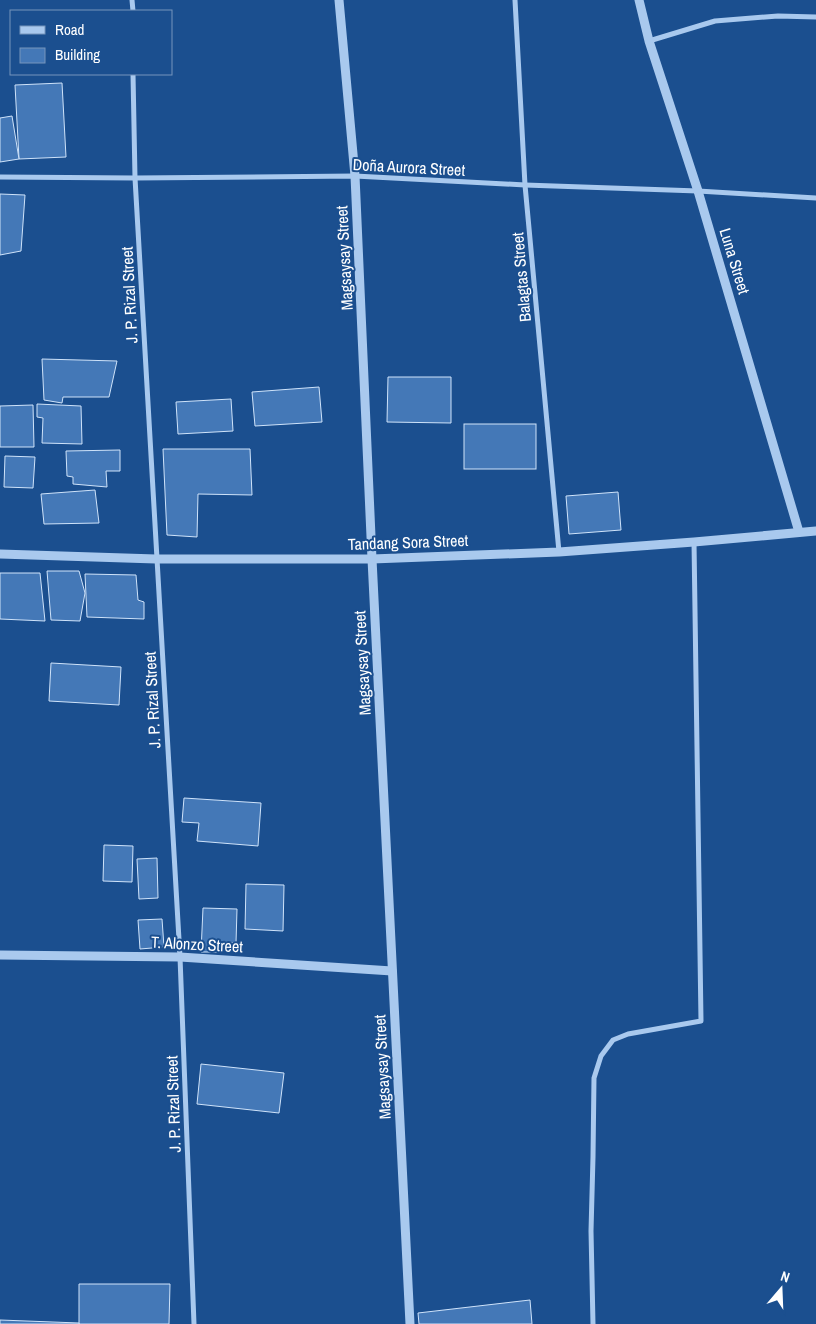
<svg xmlns="http://www.w3.org/2000/svg" width="816" height="1324" font-family="'Archivo Narrow',sans-serif">
	<rect width="100%" height="100%" fill="#1b4f8f"/>
	<g fill="#4478b7" stroke="#cfe3fa">
		<path d="M 62,83 L 66,157 L 19,159 L 15,85 Z"/>
		<path d="M 12,116 L 19,159 L 0,162 L 0,118 Z"/>
		<path d="M 0,194 L 25,195 L 21,251 L 0,255 Z"/>
		<path d="M 42,359 L 117,361 L 109,397 L 63,397 L 62,403 L 44,400 Z"/>
		<path d="M 388,377 L 451,377 L 451,423 L 387,422 Z"/>
		<path d="M 319,387 L 322,422 L 255,426 L 252,392 Z"/>
		<path d="M 231,399 L 233,431 L 178,434 L 176,402 Z"/>
		<path d="M 37,404 L 81,406 L 82,444 L 42,443 L 43,418 L 37,417 Z"/>
		<path d="M 33,405 L 34,447 L 0,447 L 0,406 Z"/>
		<rect x="464" y="424" width="72" height="45"/>
		<path d="M 163,449 L 250,449 L 252,495 L 198,494 L 197,537 L 167,535 Z"/>
		<path d="M 120,450 L 120,471 L 106,471 L 107,487 L 73,484 L 73,477 L 67,476 L 66,451 Z"/>
		<path d="M 5,456 L 35,457 L 33,488 L 4,487 Z"/>
		<path d="M 95,490 L 99,523 L 44,524 L 41,494 Z"/>
		<path d="M 618,492 L 621,530 L 569,534 L 566,496 Z"/>
		<path d="M 47,571 L 79,571 L 85,593 L 80,621 L 51,620 Z"/>
		<path d="M 0,573 L 40,573 L 45,621 L 0,619 Z"/>
		<path d="M 85,574 L 136,575 L 138,600 L 144,602 L 144,619 L 87,617 Z"/>
		<path d="M 51,663 L 121,667 L 119,705 L 49,701 Z"/>
		<path d="M 184,798 L 261,803 L 258,846 L 197,841 L 199,823 L 182,822 Z"/>
		<path d="M 104,845 L 133,846 L 132,882 L 103,881 Z"/>
		<path d="M 157,858 L 158,898 L 139,899 L 137,859 Z"/>
		<path d="M 246,884 L 284,885 L 283,931 L 245,929 Z"/>
		<path d="M 203,908 L 237,909 L 236,943 L 222,942 L 222,952 L 201,952 Z"/>
		<path d="M 162,919 L 164,947 L 140,949 L 138,920 Z"/>
		<path d="M 201,1064 L 284,1073 L 279,1113 L 197,1104 Z"/>
		<path d="M 79,1284 L 170,1284 L 169,1324 L 79,1324 Z"/>
		<path d="M 530,1300 L 532,1324 L 419,1324 L 418,1313 Z"/>
		<path d="M 0,1320 L 79,1323 L 79,1324 L 0,1324 Z"/>
	</g>
	<g fill="none" stroke-linecap="round" stroke-linejoin="round">
		<g stroke="#a9c9ee" stroke-width="5">
			<path d="M 132,0 L 133,11"/>
			<path d="M 515,0 L 525,185 L 559,552"/>
			<path d="M 649,41 L 715,21 L 778,16 L 816,17"/>
			<path d="M 133,74 L 135,178 L 180,957 L 194,1324"/>
			<path d="M 0,177 L 135,178 L 355,176 L 525,185 L 698,191 L 816,198"/>
			<path d="M 593,1324 L 591,1231 L 593,1157 L 594,1078 L 601,1056 L 613,1040 L 628,1034 L 701,1021 L 694,542"/>
		</g>
		<g stroke="#a9c9ee" stroke-width="9">
			<path d="M 339,0 L 355,176 L 372,559 L 410,1324"/>
			<path d="M 639,0 L 649,41 L 698,191 L 799,532"/>
			<path d="M 0,554 L 156,559 L 372,559 L 559,552 L 694,542 L 816,531"/>
			<path d="M 0,955 L 180,957 L 392,971"/>
		</g>
	</g>
	<g text-anchor="middle" stroke-width="4" stroke-linejoin="round" paint-order="stroke">
		<g font-size="16" fill="#fff" stroke="#1b4f8f">
			<text transform="translate(409 167) rotate(3)" y="6">Doña Aurora Street</text>
			<text transform="translate(344 258) rotate(-93)" y="6">Magsaysay Street</text>
			<text transform="translate(735 261) rotate(73)" y="6">Luna Street</text>
			<text transform="translate(521 277) rotate(-95)" y="6">Balagtas Street</text>
			<text transform="translate(129 295) rotate(-93)" y="6">J. P. Rizal Street</text>
			<text transform="translate(408 542) rotate(-2)" y="6">Tandang Sora Street</text>
			<text transform="translate(362 663) rotate(-93)" y="6">Magsaysay Street</text>
			<text transform="translate(152 700) rotate(-93)" y="6">J. P. Rizal Street</text>
			<text transform="translate(197 944) rotate(3)" y="6">T. Alonzo Street</text>
			<text transform="translate(382 1067) rotate(-93)" y="6">Magsaysay Street</text>
			<text transform="translate(173 1104) rotate(-92)" y="6">J. P. Rizal Street</text>
		</g>
	</g>
	<rect x="10" y="10" width="162" height="65" fill="#1b4f8f" stroke="#7695bc"/>
	<rect x="20" y="26" width="25" height="8" fill="#a9c9ee" stroke="#7695bc"/>
	<text x="55" y="35" font-size="15" fill="#ffffff">Road</text>
	<rect x="20" y="48" width="25" height="15" fill="#4478b7" stroke="#7695bc"/>
	<text x="55" y="60" font-size="15" fill="#ffffff">Building</text>
	<g transform="translate(781 1289) rotate(19)" stroke="#1b4f8f" stroke-width="4" paint-order="stroke">
	<path d="M0-4L9 19L0 12L-9 19Z" fill="#ffffff"/>
	<text y="-8" font-size="14" font-weight="bold" text-anchor="middle" fill="#ffffff">N</text>
	</g>
</svg>
